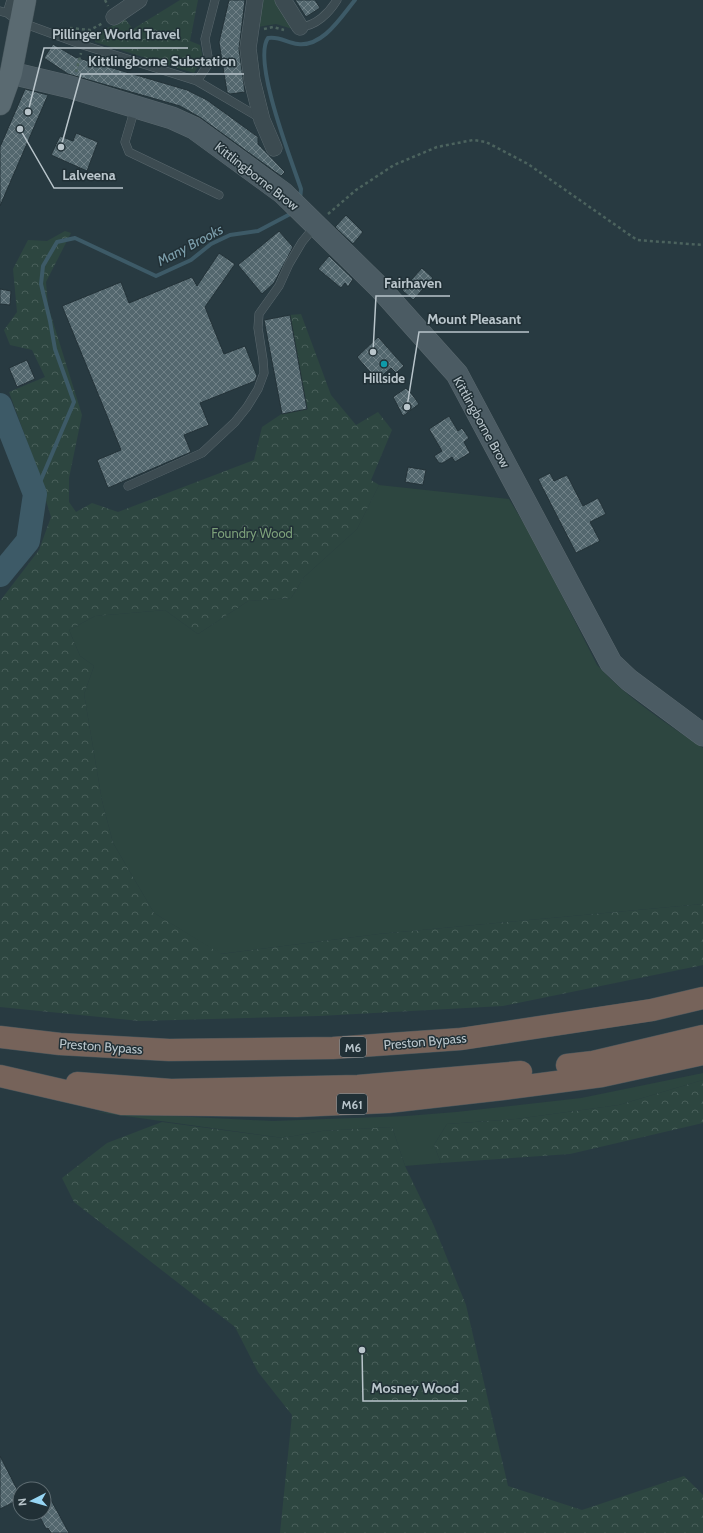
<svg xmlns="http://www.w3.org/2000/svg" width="703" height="1533" font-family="Cabin,sans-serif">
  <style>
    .green { fill: #2d4640 }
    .forest { fill: url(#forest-crowns) }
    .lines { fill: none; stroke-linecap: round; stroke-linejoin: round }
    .stream { stroke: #3d5a67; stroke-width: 4 }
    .river { stroke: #3d5a67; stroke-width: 24 }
    .building { fill: url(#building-cross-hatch); stroke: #233238 }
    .lane-casing { stroke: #5a686e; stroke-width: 9 }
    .street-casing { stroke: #5a686e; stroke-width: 17 }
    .secondary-casing { stroke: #5a686e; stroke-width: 23 }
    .primary-casing { stroke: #49575d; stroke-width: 23 }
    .highway-casing { stroke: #47555b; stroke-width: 23 }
    .path { stroke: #4c635e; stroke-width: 2.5; stroke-dasharray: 3 3; stroke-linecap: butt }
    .lane { stroke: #3c4b51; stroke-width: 8 }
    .street { stroke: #3c4b51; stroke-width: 16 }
    .secondary { stroke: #4b5b63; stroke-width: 22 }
    .primary { stroke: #5a6a71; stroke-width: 22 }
    .highway { stroke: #76635a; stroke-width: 22 }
    .culture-dot { fill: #0f9aa8; stroke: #213036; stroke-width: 1.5 }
    .labels { text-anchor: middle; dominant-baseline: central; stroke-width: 3; stroke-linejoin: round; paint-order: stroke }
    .shield { fill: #213036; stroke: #8b989e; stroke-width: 1 }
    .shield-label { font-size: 12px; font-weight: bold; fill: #b9c5cb }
    .street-label { font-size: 13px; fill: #b9c5cb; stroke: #213036 }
    .poi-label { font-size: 13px; font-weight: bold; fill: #b9c5cb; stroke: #213036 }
    .park-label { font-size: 13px; fill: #7b9f79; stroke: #213036 }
    .water-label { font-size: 14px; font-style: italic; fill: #7c9eab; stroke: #213036 }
    .leader { fill: none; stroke: #b9c5cb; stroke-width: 1.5 }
    .callout-dot { fill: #b9c5cb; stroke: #213036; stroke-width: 1.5 }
    .callout-label { font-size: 14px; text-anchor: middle; font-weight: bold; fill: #b9c5cb; stroke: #213036; stroke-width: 3; stroke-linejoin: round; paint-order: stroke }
  </style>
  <defs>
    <pattern id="forest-crowns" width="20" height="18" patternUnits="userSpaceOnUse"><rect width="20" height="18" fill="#2d4640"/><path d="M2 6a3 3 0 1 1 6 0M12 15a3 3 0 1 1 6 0" fill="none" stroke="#495f5a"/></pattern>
    <pattern id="building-cross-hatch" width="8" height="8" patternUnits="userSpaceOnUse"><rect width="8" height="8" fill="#53676e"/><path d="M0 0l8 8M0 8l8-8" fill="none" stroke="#718288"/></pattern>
  </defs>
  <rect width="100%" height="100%" fill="#283a41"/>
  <path class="green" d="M261,0h16l15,29 -16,-5 -18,3z
    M379,485l130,14 26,43 62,123c30,33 69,58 106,83v156l-324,30 -159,20 -66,-41 -41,-70 -11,-42 -18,-107 10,-28 -14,-10 -11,-26 26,-14 70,-6 33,24 50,-33 43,-3 13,-21 53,-48z
    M703,1073v7l-84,25 -103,14 -69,5 -13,21 7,18 -36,3 -13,-39 -70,4 -39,7 -187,-26 177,9 133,-5 50,-4 125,-14z"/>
  <path class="forest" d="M180,0h18l-8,41 10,4 3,13 -9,15 -99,-31 1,-8 29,-15 8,10z
    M65,231l6,2 -25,49 2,24 34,109 -13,63v24l7,10 16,-9 26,9 136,-52 8,-33 21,-14 24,-4 -17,-94 11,-1 30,81 25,30 22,-13 14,18 -21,50 8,5 -22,44 -53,48 -13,21 -43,3 -50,33 -33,-24 -70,6 -26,14 11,26 14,10 -10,28 18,107 11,42 41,70 67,41 158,-20 324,-30v61l-200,41 -184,10 -179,5 -140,-14v-406l39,-51 12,-33 -19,-62 -23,-63 36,-15 -13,-27 -22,-5 -6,-15 13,-18 -4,-43 15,-29 19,1z
    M703,1080v43l-133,31 -129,9 -7,-18 13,-21 69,-5 103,-14z
    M162,1122l121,16 39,-7 70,-4 13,39 29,60 32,79 42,181 74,24 102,-34 19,19v38h-423l12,-118 -34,-43 -23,-45 -161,-125 -12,-24 45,-35z"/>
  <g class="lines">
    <path class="stream" d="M300,200l1,-11c-9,-27 -49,-128 -33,-151 12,-2 19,5 30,6 25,3 43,-27 57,-44
      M35,494l39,-92 -19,-53 -5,-28 -9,-37 2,-18 14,-24 18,-4 81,38 35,-16 20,-16 19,-9 28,-4 36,-19"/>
    <path class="river" d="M0,405l35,89 -7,47 -28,34"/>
  </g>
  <path class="building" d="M229,0h16l-6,49 6,43 -15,2 -3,-2 -8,-50z
    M295,0h20l5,8 -14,9z
    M53,44l22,13 112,33 20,10 51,37v7l27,28 -4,4 -80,-58 -21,-12 -112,-32 -24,-16z
    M25,89l23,6 -48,111v-59z
    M76,133l22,9 -11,29 -36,-16 9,-19 13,5z
    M346,215l17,17 -10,12 -18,-17z
    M279,231l14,16 -19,36 -12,11 -24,-29z
    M219,253l16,11 -30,43 19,47 21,-8 12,30 -2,5 -55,22 9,22 -25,10 7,17 -83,36 -11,-28 24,-10 -59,-144 59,-24 8,21 63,-26 5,9z
    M329,256l24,23 -5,8 -3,-4 -4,5 -23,-19z
    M422,268l11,10 -20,22 -11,-10z
    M0,289l11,2 -1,14 -10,-1z
    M290,315l17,94 -25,5 -18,-94z
    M378,337l26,29 -8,7 -5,-5 -14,12 -20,-23z
    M27,360l8,19 -18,8 -8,-19z
    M406,388l5,5 8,11 -16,12 -10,-19z
    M449,416l9,15 4,-3 7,10 -5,4 6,11 -15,9 -3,-5 -9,6h-4l-5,-7 8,-5 -13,-22z
    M408,467l18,3 -3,15 -18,-3z
    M550,473l4,8 13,-6 16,31 15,-8 8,16 -16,8 10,19 -24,12 -38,-74z
    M0,1456l20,39v4l-20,10z
    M44,1487l25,46h-18l-3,-5 -2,1 -8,-16h6z"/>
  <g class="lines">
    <defs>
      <path id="lane" d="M0,11l7,2 13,9 63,23 114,36 63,37
        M7,13l4,-13
        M300,27c16,-1 29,-14 37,-27
        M197,81l12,-18 -4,-24 10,-39
        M135,108l-10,34 4,10 90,43
        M128,486l74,-33 33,-31 12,-15 11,-18 6,-16 -1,-13 -5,-32 1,-14 20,-28 10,-22 13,-22 13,-16"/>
      <path id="street" d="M255,0l-7,48 4,32 10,40 12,28
        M283,0l17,27
        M114,17l25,-17"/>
      <path id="secondary" d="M11,73l59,14 102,31 22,10 89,65 97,95 77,86 154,289 18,17 74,55"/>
      <path id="primary" d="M0,104l11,-31 14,-73"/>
      <path id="highway" d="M0,1037l60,7 109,6 164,-2 128,-9 191,-29 51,-12
        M567,1065l26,-3 110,-26
        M0,1076l122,28 175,2 91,-4 115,-13 99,-13 101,-22
        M77,1083l94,7 187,-4 163,-14"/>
    </defs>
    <use href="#lane" class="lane-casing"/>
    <use href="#street" class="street-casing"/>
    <use href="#secondary" class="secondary-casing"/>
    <use href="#primary" class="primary-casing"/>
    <use href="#highway" class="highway-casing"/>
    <path class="path" d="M105,0l3,6
      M70,28l20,2 13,-7
      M264,29l9,-2 11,3
      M76,72l5,-19
      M328,214l28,-24 38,-25 43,-18 36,-7 13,2 42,22 109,76 66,5"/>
    <use href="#lane" class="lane"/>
    <use href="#street" class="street"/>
    <use href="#secondary" class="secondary"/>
    <use href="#primary" class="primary"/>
    <use href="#highway" class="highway"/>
  </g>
  <circle class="culture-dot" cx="384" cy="364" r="4"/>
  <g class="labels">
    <g class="shield">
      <rect x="340" y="1037" width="26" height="20" rx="3"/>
      <rect x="337" y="1094" width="30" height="20" rx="3"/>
    </g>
    <g class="shield-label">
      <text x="353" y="1047">M6</text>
      <text x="352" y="1104">M61</text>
    </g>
    <g class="street-label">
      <text transform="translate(257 176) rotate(38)">Kittlingborne Brow</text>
      <text transform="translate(482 422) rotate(61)">Kittlingborne Brow</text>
      <text transform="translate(425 1041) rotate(-5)">Preston Bypass</text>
      <text transform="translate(101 1046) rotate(4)">Preston Bypass</text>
    </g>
    <g class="poi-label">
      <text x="384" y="378">Hillside</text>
    </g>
    <g class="park-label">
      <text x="252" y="533">Foundry Wood</text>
    </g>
    <g class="water-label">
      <text transform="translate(190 245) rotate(-28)">Many Brooks</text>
    </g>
  </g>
  <path class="leader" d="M28 112L44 48H188M61 147L81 74H244M20 129L54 188H123M373 352L376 296H450M407 407L419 332H529M362 1350L363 1401H467"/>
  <g class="callout-dot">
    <circle cx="28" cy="112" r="4"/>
    <circle cx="61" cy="147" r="4"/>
    <circle cx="20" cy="129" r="4"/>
    <circle cx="373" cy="352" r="4"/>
    <circle cx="407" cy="407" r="4"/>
    <circle cx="362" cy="1350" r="4"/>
  </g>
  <g class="callout-label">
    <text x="116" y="39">Pillinger World Travel</text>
    <text x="162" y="66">Kittlingborne Substation</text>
    <text x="89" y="180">Lalveena</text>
    <text x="413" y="288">Fairhaven</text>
    <text x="474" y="324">Mount Pleasant</text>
    <text x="415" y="1393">Mosney Wood</text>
  </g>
  <g transform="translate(32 1501) rotate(264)"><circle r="19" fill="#213036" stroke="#5e6c72"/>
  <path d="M0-3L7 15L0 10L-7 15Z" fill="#96d5f3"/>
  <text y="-6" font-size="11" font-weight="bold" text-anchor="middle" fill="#b9c5cb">N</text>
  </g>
</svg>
